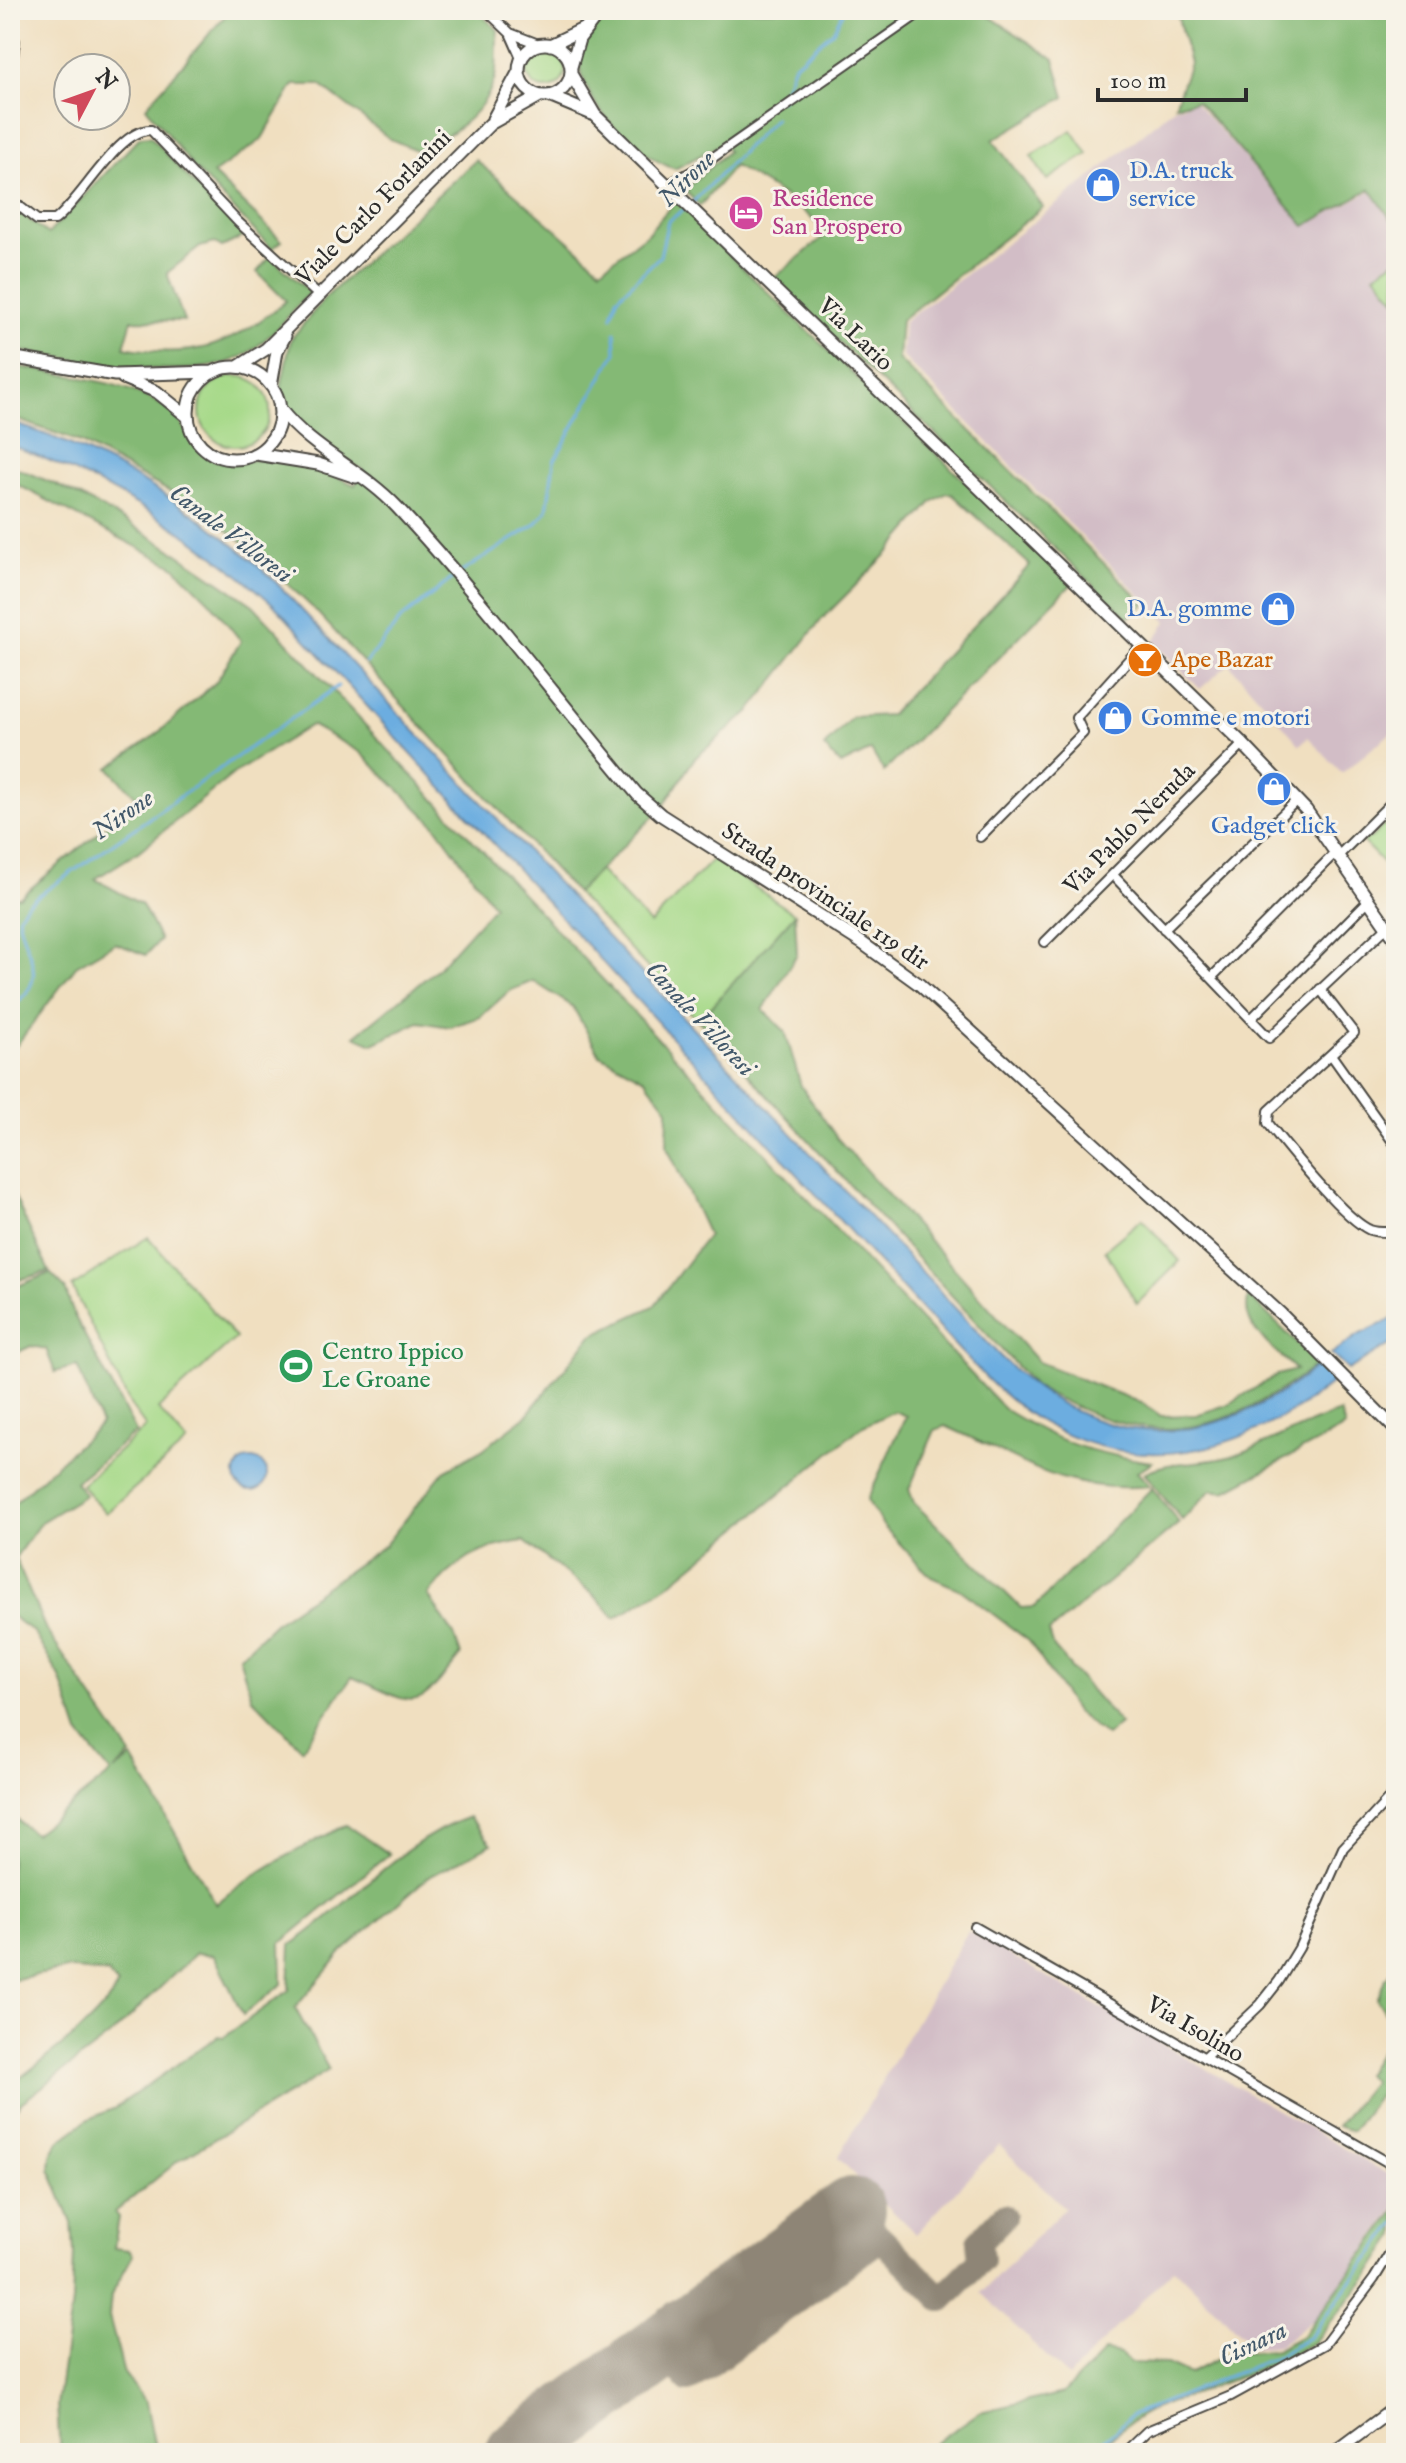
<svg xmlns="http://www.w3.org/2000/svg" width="1406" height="2463" font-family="'IM FELL English',serif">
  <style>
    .industrial { fill: #d2bdc6 }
    .green { fill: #a6d988; stroke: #68825a; stroke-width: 2 }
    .forest { fill: #84b974; stroke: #587250; stroke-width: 2 }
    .water { fill: #6cade0; stroke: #4c6c86; stroke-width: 2 }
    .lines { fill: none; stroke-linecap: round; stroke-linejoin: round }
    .stream { stroke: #6cade0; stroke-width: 3 }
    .taxiway { stroke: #8e8576; stroke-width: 26 }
    .runway { stroke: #8e8576; stroke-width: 66 }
    .street-casing { stroke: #494641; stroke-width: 12 }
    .secondary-casing { stroke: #494641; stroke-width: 15 }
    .street { stroke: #fff; stroke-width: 8 }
    .secondary { stroke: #fff; stroke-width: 11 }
    .labels { text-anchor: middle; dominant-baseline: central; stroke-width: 6; stroke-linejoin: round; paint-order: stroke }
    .shop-label { font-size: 24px; fill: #366cbe; stroke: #f7f3e8; text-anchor: start }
    .hotel-label { font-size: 24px; fill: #b23c85; stroke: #f7f3e8; text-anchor: start }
    .street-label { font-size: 24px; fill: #2b2b2b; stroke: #f7f3e8 }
    .food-label { font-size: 24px; fill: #c56008; stroke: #f7f3e8; text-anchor: start }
    .leisure-label { font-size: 24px; fill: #27864d; stroke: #f7f3e8; text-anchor: start }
    .water-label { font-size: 26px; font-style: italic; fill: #42586a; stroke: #f7f3e8 }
  </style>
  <rect width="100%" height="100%" fill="#f7f3e8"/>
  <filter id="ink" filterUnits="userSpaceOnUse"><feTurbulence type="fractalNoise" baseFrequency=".0125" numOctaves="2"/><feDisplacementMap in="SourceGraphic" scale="16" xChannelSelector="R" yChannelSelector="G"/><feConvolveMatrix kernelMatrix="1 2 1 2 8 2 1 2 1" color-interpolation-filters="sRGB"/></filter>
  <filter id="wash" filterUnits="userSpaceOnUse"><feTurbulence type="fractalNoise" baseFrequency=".006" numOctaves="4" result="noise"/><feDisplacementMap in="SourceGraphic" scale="32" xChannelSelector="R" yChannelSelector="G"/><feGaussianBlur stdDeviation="1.8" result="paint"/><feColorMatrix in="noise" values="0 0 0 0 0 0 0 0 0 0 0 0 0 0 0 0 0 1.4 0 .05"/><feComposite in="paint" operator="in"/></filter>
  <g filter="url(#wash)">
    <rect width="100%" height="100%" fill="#f0dfc0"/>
    <path class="industrial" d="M1195,102l110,125 65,-36 26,37v509l-5,-4 -49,40 -34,-36 -8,8 -71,-81 -29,25 -47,-47 14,-20 -265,-266 2,-34 180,-139 90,-75z
      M968,1931l428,248v28l-82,112 -34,26 -26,3 -80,-80 -106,109 -87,-84 84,-85 -66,-63 -83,89 -78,-76z"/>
    <path class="green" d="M527 70a19 19 0 1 1 38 0a19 19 0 1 1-38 0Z
      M1072,130l16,24 -41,26 -16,-24z
      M1396,260v40l-21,-26z
      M200 411a35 35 0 1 1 70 0a35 35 0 1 1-70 0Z
      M1396,813v63l-34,-35 10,-4z
      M713,859l82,55 -96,107 -123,-128 23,-23 51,54z
      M1142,1219l38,42 -43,43 -32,-54z
      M148,1237l88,101 -78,71 29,33 -81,71 -25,-28 65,-58 -14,-19 -60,-121z"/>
    <path class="forest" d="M230,10h246l22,20c-3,16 1,36 -4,51 -11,34 -45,56 -76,70l-28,-12 -70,-54h-26l-33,55 -48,34 69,67 -10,8 -77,-80 -49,-62z
      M611,10h369l74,49 11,38 -72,43 50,67 -142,113 -3,39 247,245 -17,14 -355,-339 54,-45c-26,-30 -58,-48 -93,-68l-34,40 -13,-13 2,-7 39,-35 -5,-8 -48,26c-41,-14 -116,-82 -89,-132 5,-9 18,-19 25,-27z
      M1176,10h220v216l-26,-37 -65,37 -108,-125 -22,4 15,-42z
      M150,136l66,72 31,27 -25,12 -7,-4 -15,4 -33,26 17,48 -52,-1 -8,27c71,13 108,-1 162,-46l-29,-29 13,-15 40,35c-19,20 -38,45 -62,61 -54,35 -177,5 -238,-4v-144l38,29 92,-97z
      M476,160l125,109 46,-35 30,-35 27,32 368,353 -188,188 -13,-22 -30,15 -17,-18 28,-30 38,-2 140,-150 -77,-70 -6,-2 -15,9 -44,51 -66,66 -72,92 -56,48 -32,49 -86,85 -261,-283 -74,-70 -56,-40 -107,-59 -68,-24v-52c48,10 126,15 163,49 16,14 18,37 39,45 17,6 26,1 42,1 31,-2 74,12 101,25l8,-15 -37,-24 -35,-35 -10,-24 10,-48 34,-41z
      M10,466c88,31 167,87 243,139l751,804c57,35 82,43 148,53l-15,10 13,14c-90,9 -129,-28 -205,-60l-10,4 -26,59 5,14 107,105 14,-1 117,-119 27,35 -130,109 5,16 66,76 -14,12 -30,-24 -47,-71 -68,-51 -30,-13 -47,-50 -17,-27 39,-84 -12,-5 -33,16 -191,157 -55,34 -21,-23 -70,-54c-42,5 -69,20 -96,54l26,40 7,20c-49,61 -41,51 -109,22l-50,72 -50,-51 -13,-41 38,-36 108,-76 59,-74 38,-21 43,-33 67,-82 62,-29 54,-71 -41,-88 1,-38 -23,-30 -45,-24 -27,-48 -40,-26 -24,10 -29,26 -30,10 -31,-5 -46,22 -18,-8 82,-67 57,-63 -59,-81 -75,-73 -49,-27 -78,49 -95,78 -43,27 47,26 18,35 -14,15 -31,-12 -39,23 -66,88v-157h10l119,-97 -30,-32 48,-34 59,-52 25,-41 -31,-39 -36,-36 -164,-85z
      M795,914l2,40 -34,56 22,21 16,55 36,52 201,224 106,42 17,12 35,-1 33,-11 48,-29 19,-5c-20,-21 -58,-42 -47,-74l69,68c-102,77 -173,87 -284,21l-335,-364z
      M10,1187l39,84 -30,9 -9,-13z
      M50,1273l15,15 9,27 62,117 -61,50 10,13 -44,27 -26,36 31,72 85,125 -17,16 18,-13 84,146c40,-34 84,-55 130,-79l43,29 -108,89 1,41 -39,31 -29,-60 -18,-2 -83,80 -92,70 -11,13v-30c33,-28 89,-62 108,-101l-11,-12 -39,-4 -58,11v-166l24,20 77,-61 -32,-39 -19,-57 -27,-45 -23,-17v-108l91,-83 -24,-58 -22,6 -9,-23 -15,-3 -21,10v-67z
      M1340,1412l5,15 -121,65 -13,-2 -29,30 -38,-47c28,-15 61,-7 91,-18 36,-12 69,-31 105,-43z
      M469,1817l23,27 -65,34 -84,73 -48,57 34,62 -151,91 -63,51 4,5 -5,31 15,2 4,5 -22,40 -2,22 15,56 22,30 8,40 7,10h-101l-3,-48 15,-103 2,-49 -2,-30 -22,-54 1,-14 8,-14 28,-21 28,-12 103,-72 6,1 65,-47 2,-45c61,-40 107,-103 178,-128z
      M1396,1966v106l-44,59 -15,-5 36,-45 -8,-7 30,-46 -18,-28 8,-21z
      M1396,2210v25l-27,41 -56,67 -42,22 -123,46 -30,20 -22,22h-175l59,-41 83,-19 42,-42 15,3 11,9 36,1 22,10 49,-26 8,4 30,-2 26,-14z"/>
    <path class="water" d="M10,422c99,31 186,86 262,156l728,778c101,101 215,96 321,7l16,16c-86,71 -191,102 -294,44 -32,-18 -58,-46 -83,-72l-686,-746c-78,-70 -165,-124 -264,-160z
      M1396,1317v24l-48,29 -17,-16 29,-20z
      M235 1475a16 16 0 1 1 32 0a16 16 0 1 1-32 0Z"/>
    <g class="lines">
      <path class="stream" d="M781,100l12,-34 40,-35 11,-21
        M691,204l84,-86
        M612,316l5,-18 43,-42 8,-35 17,-12
        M460,573l76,-49 11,-14 7,-49 62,-109 -1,-20
        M366,663l35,-44 52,-41
        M10,1008c43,-31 15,-51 8,-91l10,-14 310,-217
        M1090,2453l41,-37 147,-60 31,-19 87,-114"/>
      <path class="taxiway" d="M881,2238l61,61 39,-39 -2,-18 24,-25
        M664,2346l24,34 193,-142 -29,-28"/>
      <path class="runway" d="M518,2453l334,-243"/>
    </g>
  </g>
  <g filter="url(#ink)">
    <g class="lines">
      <defs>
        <path id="street" d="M486,10l24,23 31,12
          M510,33l12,27
          M10,79l5,-38
          M669,184l29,-16 226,-158
          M10,199l27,21h18c26,-19 64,-92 96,-90l87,92 79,72
          M980,837l103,-104 -7,-15 66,-73
          M1339,855l57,-57
          M1113,875l156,163 118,-111
          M1164,929l133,-129
          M1045,942l198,-198
          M1212,977l124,-125
          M1320,989l34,44 -85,78 -1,12c20,25 75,95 102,107 8,3 18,2 26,2
          M1251,1019l118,-119
          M1332,1056l64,90
          M975,1927l421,240
          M1204,2058l56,-53 19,-24 20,-33 44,-100 53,-57
          M1124,2453l23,-22 84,-35 94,-52 49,-65 22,-36"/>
        <path id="secondary" d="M519 70a26 26 0 1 1 52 0a26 26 0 1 1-52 0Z
          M550,45l35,-17
          M571,67l8,-28 22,-29
          M571,74l24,41 648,629 63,66 90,130
          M549,96l43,18
          M493,119l26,-48
          M10,357l105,18 97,-3
          M238,367l28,-18 224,-225 50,-28
          M188 413a46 46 0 1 1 92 0a46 46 0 1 1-92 0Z
          M123,378l34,14 31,25
          M271,386l6,-35 8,-15
          M280,409c32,41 81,60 117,98 85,91 160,192 240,287l24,21 201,128 58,42 361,329 115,116
          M256,454l62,10 38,13
          M1334,2453l62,-46"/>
      </defs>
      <use href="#street" class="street-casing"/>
      <use href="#secondary" class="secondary-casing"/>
      <use href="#street" class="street"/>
      <use href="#secondary" class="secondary"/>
    </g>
  </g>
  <defs>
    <symbol id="shop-disc" viewBox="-11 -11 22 22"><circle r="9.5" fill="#3f7fe0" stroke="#f7f3e8"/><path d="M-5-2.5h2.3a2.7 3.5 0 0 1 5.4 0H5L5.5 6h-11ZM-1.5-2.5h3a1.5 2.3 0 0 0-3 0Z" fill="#fff"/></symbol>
    <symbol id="hotel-disc" viewBox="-11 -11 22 22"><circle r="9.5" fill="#d1479c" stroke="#f7f3e8"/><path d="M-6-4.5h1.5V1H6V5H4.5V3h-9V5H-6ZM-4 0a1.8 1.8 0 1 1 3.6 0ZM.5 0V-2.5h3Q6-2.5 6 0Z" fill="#fff"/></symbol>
    <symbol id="bar-disc" viewBox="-11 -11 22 22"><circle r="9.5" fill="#e8710a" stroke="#f7f3e8"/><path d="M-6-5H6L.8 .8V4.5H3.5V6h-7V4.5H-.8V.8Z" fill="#fff"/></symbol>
    <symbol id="stadium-disc" viewBox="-11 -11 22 22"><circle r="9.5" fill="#2e9e5b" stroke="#f7f3e8"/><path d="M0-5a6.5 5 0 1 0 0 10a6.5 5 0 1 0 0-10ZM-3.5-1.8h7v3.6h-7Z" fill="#fff"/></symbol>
  </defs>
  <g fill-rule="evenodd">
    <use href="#shop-disc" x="1083" y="165" width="40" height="40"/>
    <use href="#hotel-disc" x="726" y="193" width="40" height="40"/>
    <use href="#shop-disc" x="1258" y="589" width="40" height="40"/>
    <use href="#bar-disc" x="1125" y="640" width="40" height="40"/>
    <use href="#shop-disc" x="1095" y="698" width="40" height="40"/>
    <use href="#shop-disc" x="1254" y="769" width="40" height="40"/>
    <use href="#stadium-disc" x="276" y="1346" width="40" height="40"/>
  </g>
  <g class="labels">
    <g class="shop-label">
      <text x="1129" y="171">D.A. truck<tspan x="1129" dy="28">service</tspan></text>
      <text x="1252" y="609" text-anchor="end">D.A. gomme</text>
      <text x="1141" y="718">Gomme e motori</text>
      <text x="1274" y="826" text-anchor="middle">Gadget click</text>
    </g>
    <g class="hotel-label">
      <text x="772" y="199">Residence<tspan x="772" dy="28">San Prospero</tspan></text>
    </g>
    <g class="street-label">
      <text transform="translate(374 208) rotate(-45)">Viale Carlo Forlanini</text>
      <text transform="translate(855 335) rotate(44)">Via Lario</text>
      <text transform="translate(1130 829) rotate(-45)">Via Pablo Neruda</text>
      <text transform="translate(825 897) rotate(34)">Strada provinciale 119 dir</text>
      <text transform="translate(1195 2030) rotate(30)">Via Isolino</text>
    </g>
    <g class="food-label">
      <text x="1171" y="660">Ape Bazar</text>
    </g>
    <g class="leisure-label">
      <text x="322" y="1352">Centro Ippico<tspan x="322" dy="28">Le Groane</tspan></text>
    </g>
    <g class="water-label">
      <text transform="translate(687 179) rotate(-45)">Nirone</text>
      <text transform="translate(231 534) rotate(37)">Canale Villoresi</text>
      <text transform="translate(123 815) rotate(-35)">Nirone</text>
      <text transform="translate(700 1019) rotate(47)">Canale Villoresi</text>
      <text transform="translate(1253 2344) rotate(-25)">Cisnara</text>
    </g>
  </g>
  <rect width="1406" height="2463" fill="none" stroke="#f7f3e8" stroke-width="40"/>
  <g transform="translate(92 92) rotate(49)"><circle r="38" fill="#f7f3e8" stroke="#a5a39c" stroke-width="2"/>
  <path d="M0-6L14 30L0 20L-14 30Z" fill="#d1495b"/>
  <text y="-12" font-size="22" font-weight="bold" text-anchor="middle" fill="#2b2b2b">N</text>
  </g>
  <path d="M1098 88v12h148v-12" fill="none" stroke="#2b2b2b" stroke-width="4"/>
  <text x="1110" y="88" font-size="24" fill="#2b2b2b" stroke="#f7f3e8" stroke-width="6" paint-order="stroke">100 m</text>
</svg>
